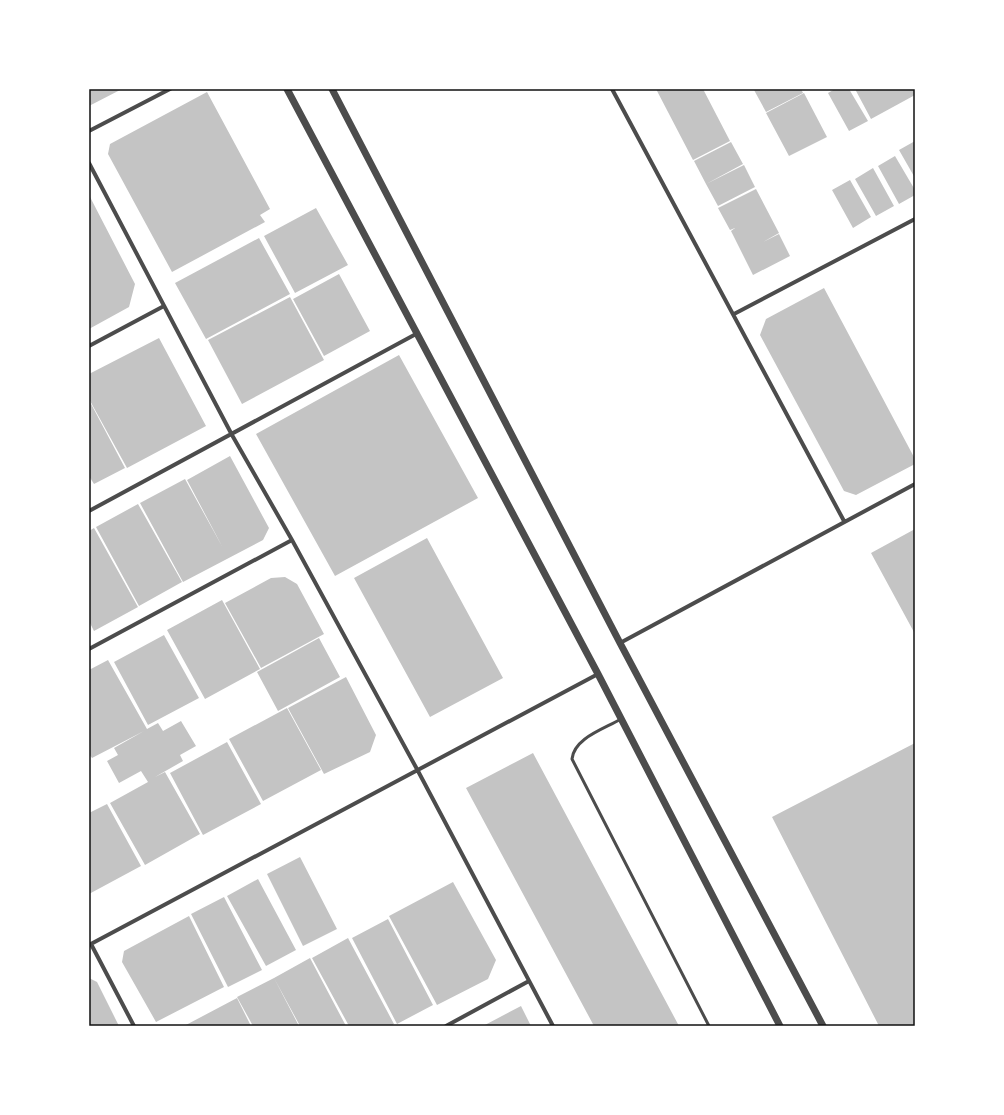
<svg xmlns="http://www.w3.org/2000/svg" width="1004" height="1115" font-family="Manrope,sans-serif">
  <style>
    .building { fill: #c4c4c4 }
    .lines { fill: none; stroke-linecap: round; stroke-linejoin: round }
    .service { stroke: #4c4c4c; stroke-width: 3 }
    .minor { stroke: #4c4c4c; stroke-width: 4 }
    .tertiary { stroke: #4c4c4c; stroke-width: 7 }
    .neatline { fill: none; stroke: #111; stroke-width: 1.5 }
  </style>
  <rect width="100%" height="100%" fill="#fff"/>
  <path class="building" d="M89,89h33l-33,17z
    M656,89h47l27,52 -37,19z
    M757,89h44l2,4 -37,19 -12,-22z
    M835,89h14l19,32 -19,10 -21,-38z
    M855,89h60v6l-44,24z
    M207,92l63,117 -10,6 5,7 -93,50 -64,-118 2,-10z
    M804,93l23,44 -38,19 -23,-43z
    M915,141v37l-16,-28z
    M731,142l12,22 -37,20 -12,-23z
    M895,156l20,34v5l-16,9 -21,-38z
    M744,165l11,22 -37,19 -12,-22z
    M873,168l21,38 -18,10 -21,-37z
    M850,180l21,37 -18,11 -21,-38z
    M756,189l23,44 -16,9 16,-8 11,22 -37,19 -22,-44 4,-3 -5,2 -12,-22z
    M89,195l46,89 -6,23 -40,22z
    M316,208l32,57 -53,28 -31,-57z
    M259,238l31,56 -84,45 -31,-56z
    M339,274l31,57 -46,25 -31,-57z
    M824,288l91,171v5l-59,31 -12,-4 -84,-156 6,-16z
    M290,297l34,63 -82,44 -34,-64z
    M159,338l47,88 -79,42 -38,-69v-25z
    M399,355l79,143 -143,78 -79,-142z
    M89,400l36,68 -31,16 -5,-8z
    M230,456l39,72 -6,12 -80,42 -43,-79 45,-24 38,69 -36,-68z
    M138,504l44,78 -43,24 -43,-79z
    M94,528l44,79 -44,24 -5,-10v-90z
    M915,529v105l-44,-81z
    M427,538l76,140 -73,39 -76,-139z
    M285,577l12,7 27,50 -63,34 -36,-65 46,-25z
    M222,600l38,69 -55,30 -38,-69z
    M164,635l35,63 -51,27 -34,-63z
    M319,638l21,39 -62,34 -21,-39z
    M108,660l39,69 11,-6 5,8 18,-10 15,25 -16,9 3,6 -28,16 10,-5 35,62 -55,31 -35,-62 38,-21 -7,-11 -22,12 -12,-22 11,-6 -4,-7 30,-17 -52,27 -3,-4v-84z
    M346,677l30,58 -6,17 -46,22 -36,-66z
    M287,708l34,62 -58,31 -34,-62z
    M227,742l34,62 -58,31 -33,-62z
    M915,743v283h-36l-107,-209z
    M533,753l146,273h-85l-128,-238z
    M107,804l34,62 -52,28v-81z
    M300,857l37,72 -34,17 -36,-72z
    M258,879l38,71 -30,16 -39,-70z
    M453,882l43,78 -8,19 -51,26 -48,-89z
    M224,897l38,73 -34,17 -37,-73z
    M189,916l35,71 -68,35 -34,-60 2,-11z
    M388,919l45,86 -36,19 -45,-86z
    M348,938l46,86 -3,2h-42l-37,-68z
    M310,958l36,68h-46l-26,-48z
    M89,978l8,4 22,44h-30z
    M274,978l25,48h-46l-16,-29z
    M237,998l14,28h-67z
    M521,1006l10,20h-48z"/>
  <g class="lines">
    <path class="service" d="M621,719c-17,10 -47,19 -49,40l137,267"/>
    <path class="minor" d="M612,89l232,432
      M89,131l81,-42
      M89,163l143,272 60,105 126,231 135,255
      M734,314l181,-95
      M89,346l75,-40
      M89,511l327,-177
      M620,643l295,-159
      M89,649l203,-109
      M91,944l43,82
      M89,945l509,-271
      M446,1026l83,-45"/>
    <path class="tertiary" d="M287,89l311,585 182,352
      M332,89l288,554 203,383"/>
  </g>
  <rect width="1004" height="1115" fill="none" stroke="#ffffff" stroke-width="180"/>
  <rect x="90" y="90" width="824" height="935" class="neatline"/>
</svg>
